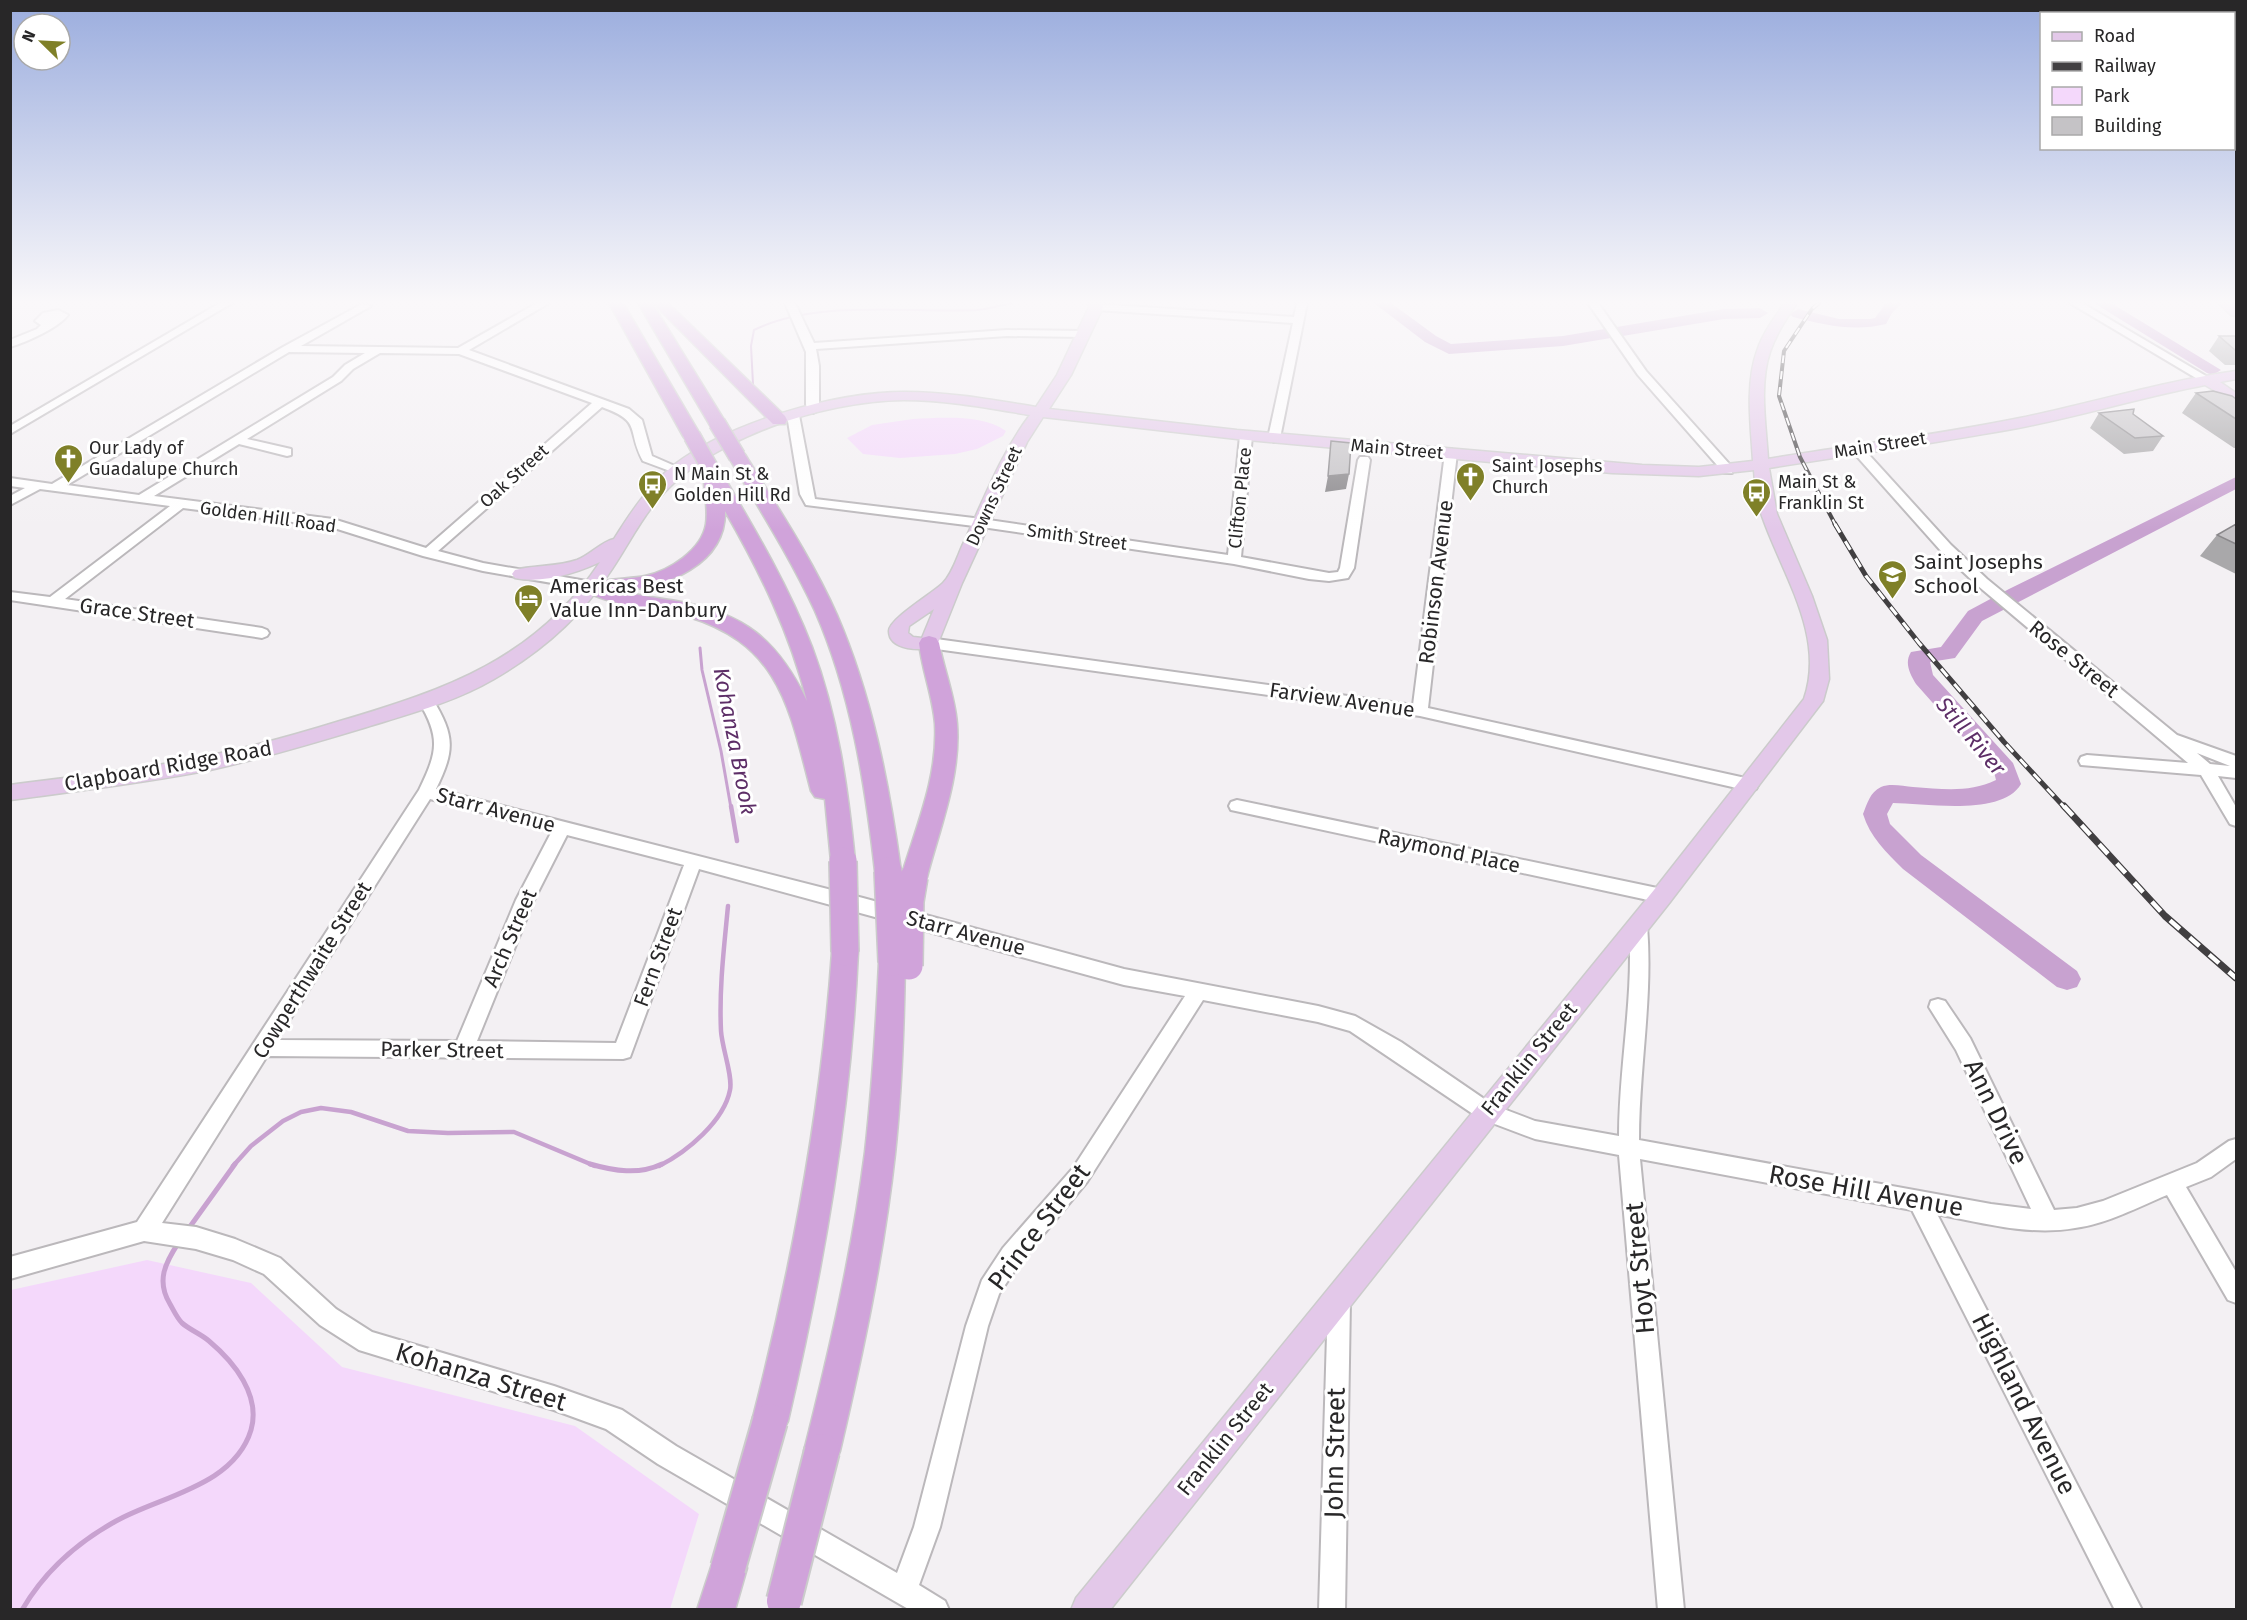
<svg xmlns="http://www.w3.org/2000/svg" width="2247" height="1620" font-family="'Fira Sans',sans-serif">
  <style>
    .green { fill: #f4d8fb }
    .lines { fill: none; stroke-linecap: round; stroke-linejoin: round }
    .stream-far3 { stroke: #c8a2d0; stroke-width: 2 }
    .stream-far2 { stroke: #c8a2d0; stroke-width: 3 }
    .stream-far1 { stroke: #c8a2d0; stroke-width: 4.5 }
    .stream { stroke: #c8a2d0; stroke-width: 5 }
    .river { fill: #c8a2d0; fill-rule: evenodd }
    .minor-casing { stroke: #bbb8bb; stroke-width: 4 }
    .major-casing { stroke: #cbcbcb; stroke-width: 3 }
    .highway-casing { stroke: #cbcbcb; stroke-width: 3 }
    .minor { fill: #fff; fill-rule: evenodd }
    .major { fill: #e3c8e9; fill-rule: evenodd }
    .highway { fill: #d0a3da; fill-rule: evenodd }
    .rail-far2-casing { stroke: #413f41; stroke-width: 4 }
    .rail-far1-casing { stroke: #413f41; stroke-width: 5 }
    .rail-casing { stroke: #413f41; stroke-width: 7 }
    .rail-far2 { stroke: #fff; stroke-width: 2; stroke-dasharray: 8; stroke-linecap: butt }
    .rail-far1 { stroke: #fff; stroke-width: 3; stroke-dasharray: 10; stroke-linecap: butt }
    .rail { stroke: #fff; stroke-width: 4.5; stroke-dasharray: 13; stroke-linecap: butt }
    .highway-bridge-far2-casing { stroke: #cbcbcb; stroke-width: 19; stroke-linecap: butt }
    .highway-bridge-far1-casing { stroke: #cbcbcb; stroke-width: 30; stroke-linecap: butt }
    .highway-bridge-casing { stroke: #cbcbcb; stroke-width: 38; stroke-linecap: butt }
    .highway-bridge-far2 { stroke: #d0a3da; stroke-width: 16 }
    .highway-bridge-far1 { stroke: #d0a3da; stroke-width: 27 }
    .highway-bridge { stroke: #d0a3da; stroke-width: 34 }
    .wall { fill: #a9a8aa }
    .shaded-wall { fill: #8a888b }
    .building { fill: #c5c3c6; stroke: #8a888b; stroke-width: 1.5 }
    .labels { text-anchor: middle; dominant-baseline: central; stroke-width: 6; stroke-linejoin: round; paint-order: stroke }
    .far-street-label { font-size: 18px; fill: #282728; stroke: #fff }
    .far-poi-label { font-size: 18px; fill: #282728; stroke: #fff; text-anchor: start }
    .poi-label { font-size: 21px; fill: #282728; stroke: #fff; text-anchor: start }
    .street-label { font-size: 21px; fill: #282728; stroke: #fff }
    .water-label { font-size: 22px; font-style: italic; fill: #5d2e67; stroke: #fff }
    .near-street-label { font-size: 26px; fill: #282728; stroke: #fff }
  </style>
  <rect width="100%" height="100%" fill="#f3f0f3"/>
  <path class="green" d="M913,419c28,-1 69,-5 93,12l-3,5 -26,13 -22,5 -55,4 -37,-4 -16,-16 25,-13z
    M147,1260l104,23 91,84 233,59 124,88 -29,95h-659v-319z"/>
  <g class="lines">
    <path class="stream-far3" d="M753,384l-2,-38 3,-16c63,-31 155,-17 223,-20 12,-1 24,-5 36,-7"/>
    <path class="stream-far2" d="M700,648l2,22 19,81 10,57"/>
    <path class="stream-far1" d="M731,806l6,35
      M233,1166l18,-20 32,-25 18,-9 20,-4 30,4 57,19 40,2 66,-1 81,34
      M659,1166c28,-14 65,-45 71,-76 3,-14 -8,-42 -9,-59 -2,-43 3,-83 7,-125"/>
    <path class="stream" d="M590,1164c24,7 49,11 72,0
      M189,1228l46,-64
      M22,1610c22,-38 56,-68 94,-89 45,-25 118,-35 135,-91 10,-35 -17,-68 -42,-89 -8,-7 -19,-11 -27,-18 -5,-5 -8,-12 -12,-19 -14,-23 -5,-41 9,-62"/>
    <path class="river" d="M1374,303h17l45,33 15,8 112,-8 161,-27 36,-1 8,5 -8,5 -36,1 -161,27 -114,8 -24,-12z
      M1886,303h16l-10,10 -6,11c-32,8 -61,1 -93,-7l-3,-3 8,-5 41,10h31l5,-1z
      M2094,303h17l110,67 -8,5 -6,-2z
      M2236,477v12l-254,132 -27,37 -25,4 3,13 80,88 8,21c-19,33 -97,19 -128,19l-6,11 3,10 31,31 156,116 4,8 -4,8 -10,3 -10,-3 -154,-118c-17,-17 -33,-32 -40,-55 4,-10 7,-22 18,-27 9,-4 22,-1 32,0 30,2 56,6 83,-7l-2,-8 -78,-88c-6,-10 -12,-21 -5,-32l30,-5 27,-36 41,-22z"/>
    <defs>
      <path id="minor" d="M220,303h12l-222,131v-8z
        M537,303h12l-80,47 160,59 13,11 10,36 32,14 -6,4 -35,-13c-17,-32 0,-39 -41,-54l-164,144 45,12 109,19 5,1 2,3 -2,3 -5,1 -109,-19 -60,-15 -92,-29 -148,-19 -118,91 197,29 5,2 2,3 -2,3 -5,2 -252,-38v-8l40,5 120,-91 -130,-17 -30,16v-9l15,-8 -15,-2v-8l42,6 231,-137 79,-43 9,2 -70,40 157,2zM289,352l76,1 -20,12 -12,12 -194,118 -72,-10zM380,353l79,1 133,49 -166,145 -93,-29 -179,-23 85,-52 48,12 4,-1v-6l-44,-10 94,-58 12,-12z
        M785,303h10l19,40 193,-13 77,1 5,3 -5,3 -77,-1 -191,13 3,17v44l-6,3 -6,-3 -1,-6v-52z
        M1297,303h10l-27,135 -6,4 -6,-4 25,-115 -197,-13 -5,-3 5,-3 198,13z
        M1588,303h10l48,68 86,96v6h-8l-86,-98z
        M2070,303h12l129,76 -2,2h-8z
        M58,310l10,5c-10,13 -41,27 -58,32v-7l27,-11 4,-4 -6,-4 8,-8z
        M793,412l6,3 16,84 167,20 246,36 12,-119 2,-3h8l2,3 -11,121 88,16 9,-1 2,-4 18,-108 2,-3h8l2,3 -16,108 -6,10 -19,3 -20,-2 -75,-15 -252,-37 -176,-22 -6,-11 -13,-79z
        M1857,445l4,1 90,99 36,34 190,156 59,21v22l-18,-2 18,31v19l-6,-2 -29,-49 -120,-10 -2,-4 2,-4 6,-2 101,8 -211,-178 -36,-34 -88,-99v-6zM2197,753l33,13 -20,-2z
        M1451,449l6,4 -29,255 322,71 6,2 2,4 -2,4 -6,2 -330,-75 -491,-68 -7,-5 7,-5 484,67 32,-252z
        M427,697l5,1c23,38 23,52 4,91l427,109 261,71 194,37 37,10 46,26 92,63 42,16 84,15c0,-70 15,-140 10,-210l3,-5 6,-2 6,2 3,5c6,71 -8,142 -8,214l352,64 40,5 -75,-159 -27,-43 2,-6 7,-2 7,2 25,37 84,172 23,-2 26,-7 94,-38 32,-22 7,-2v20l-25,18 -25,10 50,85v31l-8,-3 -61,-105c-29,12 -60,29 -92,33 -45,8 -93,-5 -138,-14l205,396h-27l-203,-400 -272,-51 44,451h-26l-39,-455 -84,-16 -56,-21 -129,-87 -32,-9 -115,-22 -116,182 -68,82 -20,30 -11,32 -48,201 -21,58 26,16 4,9h-39l-252,-146 -52,-35 -52,-19 -195,-60 -39,-25 -56,-51 -31,-14 -37,-11 -52,-8 -134,38v-22l127,-35 282,-432c18,-37 22,-52 0,-88zM430,799l122,32 -36,69 -59,141 -180,-1zM567,835l117,30 -68,178 -139,-2 57,-141zM699,869l425,116 61,11 -112,172 -70,80 -21,32 -16,46 -52,201 -17,46 -221,-127 -54,-36 -68,-24 -182,-54 -36,-23 -56,-51 -45,-19 -39,-12 -34,-4 105,-167 356,3 7,-2z
        M1237,800l425,89 6,2 3,5 -3,5 -6,2 -431,-93 -2,-4 2,-4z
        M1339,1289l8,3 3,8 -5,310h-26l9,-310 3,-8z"/>
      <path id="major" d="M1088,303h12l3,4 -32,68 -22,34 188,21 405,35 57,2 54,-6c-2,-34 -8,-77 4,-110 6,-18 17,-33 28,-48h12c-10,15 -21,31 -27,49 -11,33 -4,73 -2,107 84,-14 169,-24 252,-41 73,-15 144,-37 216,-47v8l-16,3 16,11v10l-31,-18c-63,12 -124,31 -187,43 -83,15 -166,27 -249,40l8,46 35,82 15,44 2,39 -6,22 -153,201 -560,708h-39l5,-12 578,-708 150,-191c22,-63 -22,-125 -42,-183 -5,-15 -7,-30 -8,-46l-55,6 -87,-3 -375,-34 -194,-22 -16,25 -65,141 -24,60 -3,4c-12,4 -46,4 -46,-16 0,-12 44,-38 54,-48 10,-10 15,-29 21,-41 20,-43 37,-89 66,-127 -42,-7 -84,-15 -126,-15 -81,1 -197,38 -249,103 -18,22 -30,48 -47,72 -28,43 -69,78 -114,104 -41,24 -89,36 -134,50 -50,15 -100,30 -150,41 -66,13 -133,21 -200,30v-15c68,-9 136,-16 202,-30 43,-9 86,-21 128,-34 105,-31 196,-62 260,-159 -23,11 -59,22 -85,16l-3,-4 3,-4c20,-5 42,-3 62,-10 13,-5 24,-18 37,-21 17,-27 35,-54 60,-74 56,-43 161,-73 231,-73 44,0 87,8 131,15l21,-32 32,-68zM934,609l-12,29 -9,-1 -5,-4 1,-7z
        M2219,303h14l3,3v10l-5,-1z"/>
      <path id="highway" d="M609,303h14l78,133 -3,4h-12l-3,-4z
        M638,303h14l74,120 -3,4h-12z
        M653,303h15l117,113 2,4 -2,4h-12z
        M737,451l6,1 3,4c32,52 66,103 91,159 35,81 52,168 64,256l-4,7 -9,3 -9,-3 -4,-7c-10,-88 -24,-178 -60,-260 -25,-54 -57,-104 -87,-155l3,-4z
        M711,465l6,1 3,4c34,58 68,115 92,177 26,69 36,142 43,214l-3,7 -9,2 -9,-2 -3,-7 -6,-62 -10,-2 -4,-6c-22,-84 -31,-147 -125,-175 -19,-6 -39,-6 -58,-11 -14,-3 -37,-7 -46,-19l3,-4h14c15,-4 31,-3 46,-6 24,-5 57,-26 61,-52 2,-14 -1,-28 -2,-42l3,-4 -5,-8 3,-4zM725,511c35,61 65,122 82,190 -30,-62 -63,-88 -131,-100 -18,-3 -37,-5 -55,-10 45,-4 105,-26 104,-80z
        M929,636l7,2 3,5c5,27 16,53 18,81 4,52 -17,103 -30,153l-4,7 -9,3 -9,-3 -4,-7c15,-50 37,-100 34,-153 -2,-27 -13,-54 -16,-81l3,-5z
        M845,941l9,3 4,8c-7,159 -34,314 -70,469l-6,12 -12,6 -12,-6 -6,-12c40,-155 69,-309 80,-469l4,-8z
        M892,951l9,3 4,8c-1,64 -3,128 -10,192 -11,100 -32,199 -55,297l-5,13 -13,5 -13,-5 -5,-13c25,-99 48,-198 61,-299 7,-63 11,-126 14,-190l4,-8z
        M728,1549l13,6 6,13 -12,42h-38l18,-55z"/>
    </defs>
    <use href="#minor" class="minor-casing"/>
    <use href="#major" class="major-casing"/>
    <use href="#highway" class="highway-casing"/>
    <use href="#minor" class="minor"/>
    <use href="#major" class="major"/>
    <use href="#highway" class="highway"/>
    <defs>
      <path id="rail-far2" d="M1819,303l-7,6 -28,42 -5,45 21,61 36,69"/>
      <path id="rail-far1" d="M1835,524l31,52 53,67 85,99 61,66"/>
      <path id="rail" d="M2064,806l101,110 71,62"/>
    </defs>
    <use href="#rail-far2" class="rail-far2-casing"/>
    <use href="#rail-far1" class="rail-far1-casing"/>
    <use href="#rail" class="rail-casing"/>
    <use href="#rail-far2" class="rail-far2"/>
    <use href="#rail-far1" class="rail-far1"/>
    <use href="#rail" class="rail"/>
    <defs>
      <path id="highway-bridge-far2" d="M717,423l20,33
        M692,436l19,34"/>
      <path id="highway-bridge-far1" d="M843,861l2,91
        M888,871l4,91
        M909,966l1,-65 4,-24"/>
      <path id="highway-bridge" d="M728,1568l42,-147
        M784,1601l38,-150"/>
    </defs>
    <use href="#highway-bridge-far2" class="highway-bridge-far2-casing"/>
    <use href="#highway-bridge-far1" class="highway-bridge-far1-casing"/>
    <use href="#highway-bridge" class="highway-bridge-casing"/>
    <use href="#highway-bridge-far2" class="highway-bridge-far2"/>
    <use href="#highway-bridge-far1" class="highway-bridge-far1"/>
    <use href="#highway-bridge" class="highway-bridge"/>
  </g>
  <path class="wall" d="M2219,336h17v29h-11l-16,-14z
    M2196,393l40,6v49h-2l-52,-35z
    M2099,413l34,1 30,22 -10,15 -29,3 -34,-26z
    M2236,524v50l-36,-18 17,-21z"/>
  <path class="shaded-wall" d="M1349,474l-3,15 -21,3 3,-16z"/>
  <path class="building" d="M2219,336h17v14h-1z
    M2213,391l19,5 4,3v20l-40,-26z
    M2134,409l-1,5 30,22 -28,2 -36,-25z
    M1331,441l20,2 -2,31 -21,2z
    M2236,524v20l-19,-9z"/>
  <linearGradient id="sky" x2="0" y2="1"><stop stop-color="#9badde"/><stop offset="0.57" stop-color="#faf8fa"/><stop offset="1" stop-color="#faf8fa" stop-opacity="0"/></linearGradient>
  <rect width="2247" height="530" fill="url(#sky)"/>
  <defs>
    <symbol id="church-pin" viewBox="-11 -11 22 30"><path d="M0 17L-7.5 6A9.5 9.5 0 1 1 7.5 6Z" fill="#7f8028" stroke="#fff"/><path d="M-1.2-6h2.4v3.5h3.3v2.4h-3.3V6h-2.4V-.1h-3.3v-2.4h3.3Z" fill="#fff"/></symbol>
    <symbol id="bus-pin" viewBox="-11 -11 22 30"><path d="M0 17L-7.5 6A9.5 9.5 0 1 1 7.5 6Z" fill="#7f8028" stroke="#fff"/><path d="M-5-6H5V4H4V6H2V4H-2V6H-4V4H-5ZM-3.5-4V0h7V-4ZM-3.5 1.2v1.5H-2V1.2ZM2 1.2v1.5H3.5V1.2Z" fill="#fff"/></symbol>
    <symbol id="school-pin" viewBox="-11 -11 22 30"><path d="M0 17L-7.5 6A9.5 9.5 0 1 1 7.5 6Z" fill="#7f8028" stroke="#fff"/><path d="M0-5L7-2L0 1L-7-2ZM-4 1L0 2.5L4 1V4Q0 6-4 4Z" fill="#fff"/></symbol>
    <symbol id="hotel-pin" viewBox="-11 -11 22 30"><path d="M0 17L-7.5 6A9.5 9.5 0 1 1 7.5 6Z" fill="#7f8028" stroke="#fff"/><path d="M-6-4.5h1.5V1H6V5H4.5V3h-9V5H-6ZM-4 0a1.8 1.8 0 1 1 3.6 0ZM.5 0V-2.5h3Q6-2.5 6 0Z" fill="#fff"/></symbol>
  </defs>
  <g fill-rule="evenodd">
    <use href="#church-pin" x="52" y="442" width="33" height="45"/>
    <use href="#church-pin" x="1454" y="460" width="33" height="45"/>
    <use href="#bus-pin" x="636" y="468" width="33" height="45"/>
    <use href="#bus-pin" x="1740" y="476" width="33" height="45"/>
    <use href="#school-pin" x="1876" y="558" width="33" height="45"/>
    <use href="#hotel-pin" x="512" y="582" width="33" height="45"/>
  </g>
  <g class="labels">
    <g class="far-street-label">
      <text transform="translate(1880 445) rotate(-9)">Main Street</text>
      <text transform="translate(1397 449) rotate(5)">Main Street</text>
      <text transform="translate(514 476) rotate(-42)">Oak Street</text>
      <text transform="translate(994 496) rotate(-65)">Downs Street</text>
      <text transform="translate(1240 498) rotate(-84)">Clifton Place</text>
      <text transform="translate(268 517) rotate(8)">Golden Hill Road</text>
      <text transform="translate(1077 537) rotate(8)">Smith Street</text>
    </g>
    <g class="far-poi-label">
      <text x="89" y="448">Our Lady of<tspan x="89" dy="21">Guadalupe Church</tspan></text>
      <text x="1492" y="466">Saint Josephs<tspan x="1492" dy="21">Church</tspan></text>
      <text x="674" y="474">N Main St &amp;<tspan x="674" dy="21">Golden Hill Rd</tspan></text>
      <text x="1778" y="482">Main St &amp;<tspan x="1778" dy="21">Franklin St</tspan></text>
    </g>
    <g class="poi-label">
      <text x="1914" y="562">Saint Josephs<tspan x="1914" dy="24">School</tspan></text>
      <text x="550" y="586">Americas Best<tspan x="550" dy="24">Value Inn-Danbury</tspan></text>
    </g>
    <g class="street-label">
      <text transform="translate(1436 582) rotate(-83)">Robinson Avenue</text>
      <text transform="translate(137 613) rotate(8)">Grace Street</text>
      <text transform="translate(2074 659) rotate(39)">Rose Street</text>
      <text transform="translate(1342 700) rotate(8)">Farview Avenue</text>
      <text transform="translate(168 766) rotate(-10)">Clapboard Ridge Road</text>
      <text transform="translate(496 810) rotate(15)">Starr Avenue</text>
      <text transform="translate(1449 851) rotate(12)">Raymond Place</text>
      <text transform="translate(966 933) rotate(15)">Starr Avenue</text>
      <text transform="translate(510 938) rotate(-67)">Arch Street</text>
      <text transform="translate(658 957) rotate(-70)">Fern Street</text>
      <text transform="translate(312 970) rotate(-58)">Cowperthwaite Street</text>
      <text transform="translate(442 1050) rotate(1)">Parker Street</text>
      <text transform="translate(1529 1059) rotate(-51)">Franklin Street</text>
      <text transform="translate(1225 1439) rotate(-51)">Franklin Street</text>
    </g>
    <g class="water-label">
      <text transform="translate(1971 736) rotate(50)">Still River</text>
      <text transform="translate(735 741) rotate(79)">Kohanza Brook</text>
    </g>
    <g class="near-street-label">
      <text transform="translate(1996 1112) rotate(64)">Ann Drive</text>
      <text transform="translate(1866 1191) rotate(10)">Rose Hill Avenue</text>
      <text transform="translate(1039 1227) rotate(-53)">Prince Street</text>
      <text transform="translate(1640 1268) rotate(-95)">Hoyt Street</text>
      <text transform="translate(481 1377) rotate(17)">Kohanza Street</text>
      <text transform="translate(2024 1404) rotate(63)">Highland Avenue</text>
      <text transform="translate(1335 1453) rotate(-89)">John Street</text>
    </g>
  </g>
  <rect width="2247" height="1620" fill="none" stroke="#282728" stroke-width="24"/>
  <rect x="2040" y="12" width="195" height="138" fill="#ffffff" stroke="#a9a9a9" stroke-width="1.5"/>
  <rect x="2052" y="32" width="30" height="9" fill="#e3c8e9" stroke="#a9a9a9" stroke-width="1.5"/>
  <text x="2094" y="42" font-size="18" fill="#282728">Road</text>
  <rect x="2052" y="62" width="30" height="9" fill="#413f41" stroke="#a9a9a9" stroke-width="1.5"/>
  <text x="2094" y="72" font-size="18" fill="#282728">Railway</text>
  <rect x="2052" y="87" width="30" height="18" fill="#f4d8fb" stroke="#a9a9a9" stroke-width="1.5"/>
  <text x="2094" y="102" font-size="18" fill="#282728">Park</text>
  <rect x="2052" y="117" width="30" height="18" fill="#c5c3c6" stroke="#a9a9a9" stroke-width="1.5"/>
  <text x="2094" y="132" font-size="18" fill="#282728">Building</text>
  <g transform="translate(42 42) rotate(294)"><circle r="28" fill="#ffffff" stroke="#a9a9a9" stroke-width="1.5"/>
  <path d="M0-4.5L10 22L0 15L-10 22Z" fill="#7f8028"/>
  <text y="-9" font-size="16" font-weight="bold" text-anchor="middle" fill="#282728">N</text>
  </g>
</svg>
